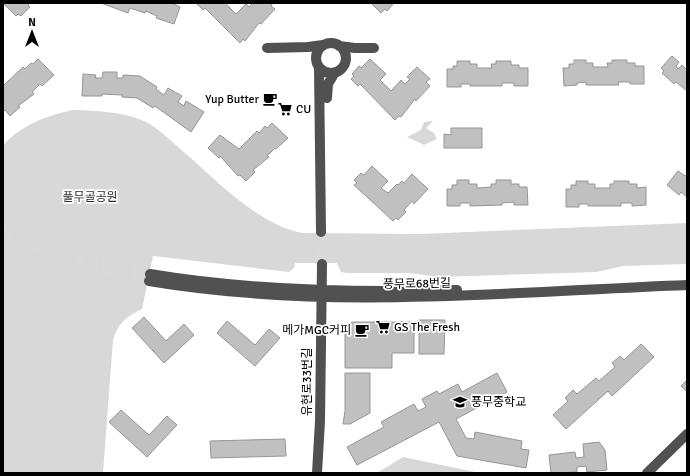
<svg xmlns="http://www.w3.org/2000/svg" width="690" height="476" font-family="Signika,'Noto Sans KR',sans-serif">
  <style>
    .green { fill: #d8d8d8 }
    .building { fill: #c0c0c0; stroke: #959595 }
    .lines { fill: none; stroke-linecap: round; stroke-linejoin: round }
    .minor-tunnel { stroke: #d9d9d9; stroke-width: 10; stroke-dasharray: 10 5; stroke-linecap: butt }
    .minor { stroke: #515151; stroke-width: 10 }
    .labels { text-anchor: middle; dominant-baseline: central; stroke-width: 3.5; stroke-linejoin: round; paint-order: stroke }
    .poi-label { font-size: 12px; fill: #000; stroke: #fff; text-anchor: start }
    .park-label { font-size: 12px; fill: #2f2f2f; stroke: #fff }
    .street-label { font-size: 12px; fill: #000; stroke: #fff }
  </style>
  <rect width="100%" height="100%" fill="#fff"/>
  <path class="green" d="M72,110c24,1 50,1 72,11 16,8 28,21 41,32 33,29 74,72 118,80l117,1 267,-11v41l-64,2 -26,6 -158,5 -29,-4h-63l-6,-1 -4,-9h-42l-1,5 -5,4 -136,-16 -11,53c-15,7 -24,14 -29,31l-10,133h-100v-328c19,-20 43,-29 69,-35z
    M433,121l-7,7 8,5 3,6 -13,6 -17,-8 14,-7 3,-8z
    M403,457l77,16h-103z"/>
  <path class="building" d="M3,3h27l-2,2 2,2 -9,9 -3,-2 -2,2z
    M101,3h71l8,4 -6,17 -18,-6 1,-2 -11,-5 -1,2 -15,-5 -2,5z
    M196,3h29l11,11 10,-10 3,3 4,-4h20l-2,3 4,3 -14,15 -2,-1 -14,18 -2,-2 -3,4 -35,-35 -2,2z
    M371,3h23l-7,8 -2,-2 -4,4z
    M672,56l7,6 -3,4 2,3 4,-4 5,5v21l-11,-9 -2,2 -12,-11 2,-2 -3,-3z
    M38,59l16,16 -12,11 -2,-2 -8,8 2,2 -16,12 2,1 -10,9 -5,-6 -2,2v-28l1,1 19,-18 2,2 6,-6 2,1z
    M370,59l16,15 -6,6 11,11 10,-11 4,4 5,-5 -3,-2 10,-10 13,12 -4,3 4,4 -14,15 -1,-2 -14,18 -2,-1 -4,4 -35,-36 -2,2 -7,-7 3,-3 -2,-2 7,-8 2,2z
    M574,60h12v3h7v4h15l-1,-4h5v-3h15v3h8v3h9v18h-14v-2h-12l1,3h-33v-3l-9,1v2l-13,1 -1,-18h6v-4h5z
    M457,61h13v3h7v4h15l-1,-4h5v-3h15v4h8v3h9v18h-14v-3h-12v3h-32v-2h-9v3h-14v-18h6v-3h4z
    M103,72h14v6h6v-3l17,1 17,11 -1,2 8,6 4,-7 14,8 -4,6 6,4 2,-5 18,11 -13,20 -36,-26 -2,2 -16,-10 -15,-1v-2l-20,-1v2h-20l1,-22 13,1 -1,3h7z
    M272,123l16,15 -12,11 -1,-1 -8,8 2,1 -16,13 2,2 -9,9 -6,-6 -2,1 -18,-20 -1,2 -11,-10 12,-13 19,14 18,-18 2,2 6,-7 2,2z
    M451,128h31v20h-38v-14l7,1z
    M372,166l16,15 -7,7 7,5 9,-9 1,1 4,-4 2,2 8,-9 16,15 -14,15 -2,-3 -8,9 2,2 -8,8 -2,-2 -3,3 -39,-36 3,-2 -3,-3 7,-7 3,2z
    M678,171l7,5 2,-2v23l-6,-5 -2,3 -12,-10z
    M457,180h12v4h8v4l14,-1v-3h5v-4h15v4h8v3h8l1,18h-14v-3l-12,1v2l-32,1v-3h-10v3h-13v-17h5v-4h5z
    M576,181h12v3h7v4h15v-4h4v-3h15v3h8v4l9,-1v18l-14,1v-3h-11v3h-33v-2h-9v3h-13v-18h5v-4h5z
    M144,317l22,24 18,-17 10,11 -30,28 -32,-35z
    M419,320h26l-1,34h-25z
    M227,321l28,24 14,-16 11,9 -25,28 -38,-33z
    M352,322h62v31h-22v15h-47v-40z
    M641,344l13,13 -42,39 -4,-5 -42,38 -13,-14 15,-14 -3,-3 8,-8 4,4 19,-16 3,3 16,-14 -3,-4 8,-7 4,4z
    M345,373h25v40l-20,11h-7l2,-13z
    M497,373l10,19 -51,27 10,19 8,1 1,-7 47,9 -1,8 8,1 -3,18 -69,-12 -18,-34 -82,43 -10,-18 37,-20 -3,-5 33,-18 4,7 8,-4 -4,-8 15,-8 2,3 19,-10 4,8z
    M687,380v12l-6,-6z
    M121,410l28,25 18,-19 10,9 -30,32 -38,-35z
    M285,439l1,17 -75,2 -1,-17z
    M599,442l6,8 2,20 -20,2 -1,-6 -9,1v5l-26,1 -2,-18 26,-3 1,6 8,-1 -1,-13z"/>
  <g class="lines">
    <path class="minor-tunnel" d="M3,228l108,36 39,10
      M321,232l1,32
      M3,238l105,33 41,10"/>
    <path class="minor" d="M316 58a15 15 0 1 1 30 0a15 15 0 1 1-30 0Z
      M339,46l16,2h19
      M267,48l41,-1 15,-2
      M319,69l2,163
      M327,98l1,-14 6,-10
      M150,274c101,17 205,19 307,16
      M149,281c179,30 358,11 538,4
      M317,473l3,-52 2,-157
      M647,473l40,-39"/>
  </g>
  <defs>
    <symbol id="cafe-bare" viewBox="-9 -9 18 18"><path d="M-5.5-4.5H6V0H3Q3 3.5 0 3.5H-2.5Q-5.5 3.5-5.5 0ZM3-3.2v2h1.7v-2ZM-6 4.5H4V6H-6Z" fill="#000" stroke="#fff" stroke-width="2.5" paint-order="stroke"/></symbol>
    <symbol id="supermarket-bare" viewBox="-9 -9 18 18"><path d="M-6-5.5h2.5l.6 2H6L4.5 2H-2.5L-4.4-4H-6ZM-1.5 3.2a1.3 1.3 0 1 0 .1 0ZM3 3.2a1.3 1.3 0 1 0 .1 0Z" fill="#000" stroke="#fff" stroke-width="2.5" paint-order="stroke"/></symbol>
    <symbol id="school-bare" viewBox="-9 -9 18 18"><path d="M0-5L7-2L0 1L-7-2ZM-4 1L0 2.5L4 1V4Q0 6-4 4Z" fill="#000" stroke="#fff" stroke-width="2.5" paint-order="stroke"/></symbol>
  </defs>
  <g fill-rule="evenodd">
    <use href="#cafe-bare" x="260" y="89" width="20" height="20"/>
    <use href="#supermarket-bare" x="275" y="99" width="20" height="20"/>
    <use href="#supermarket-bare" x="373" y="317" width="20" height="20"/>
    <use href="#cafe-bare" x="352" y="320" width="20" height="20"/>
    <use href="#school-bare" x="450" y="392" width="20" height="20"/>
  </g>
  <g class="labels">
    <g class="poi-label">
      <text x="259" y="99" text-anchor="end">Yup Butter</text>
      <text x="296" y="109">CU</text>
      <text x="394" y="327">GS The Fresh</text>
      <text x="351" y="330" text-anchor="end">메가MGC커피</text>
      <text x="471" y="402">풍무중학교</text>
    </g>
    <g class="park-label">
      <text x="90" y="197">풀무골공원</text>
    </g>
    <g class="street-label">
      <text transform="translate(417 284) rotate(-1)">풍무로68번길</text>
      <text transform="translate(307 382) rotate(-90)">유현로33번길</text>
    </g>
  </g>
  <rect width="690" height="476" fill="none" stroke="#000000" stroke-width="8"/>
  <g transform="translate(32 32)" stroke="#ffffff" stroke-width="3" paint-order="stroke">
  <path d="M0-3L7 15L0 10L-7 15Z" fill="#000000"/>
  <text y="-6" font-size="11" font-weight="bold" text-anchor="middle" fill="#000000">N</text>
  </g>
</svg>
